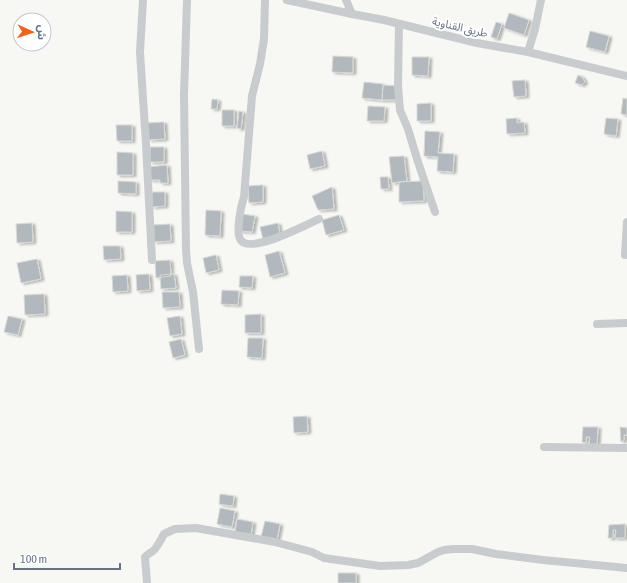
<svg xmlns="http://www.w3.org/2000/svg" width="627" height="583" font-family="'Asap Condensed','Noto Sans Arabic',sans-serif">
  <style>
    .building { fill: #b1b9be; stroke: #d8d9d6; filter: url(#shadow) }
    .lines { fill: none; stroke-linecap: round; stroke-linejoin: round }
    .minor { stroke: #c9cccf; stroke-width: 8 }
    .labels { text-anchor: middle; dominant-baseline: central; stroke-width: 4; stroke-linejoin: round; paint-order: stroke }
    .street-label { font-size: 11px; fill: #637487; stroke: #fff }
  </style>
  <defs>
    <filter id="shadow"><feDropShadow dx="3" dy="1.5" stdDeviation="1" flood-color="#0004"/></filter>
  </defs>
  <rect width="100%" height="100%" fill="#f7f7f3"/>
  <path class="building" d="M509,13l20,7 -5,15 -20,-7z
    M496,22l6,2 -5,15 -6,-2z
    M590,31l19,5 -4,16 -19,-5z
    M333,56l20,1v16l-21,-1z
    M412,57h17l-1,19 -16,-1z
    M578,75l4,2 3,5 -3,3 -7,-2z
    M525,80l1,16 -12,1 -2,-16z
    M364,82l19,2 -1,16 -20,-2z
    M383,85l14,1 -1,14h-14z
    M623,98l4,1v16l-6,-1z
    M212,99l6,1 -1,9h-6z
    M431,103v18h-14v-17z
    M368,106l17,1 -1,14h-17z
    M222,110h12v16h-12z
    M239,111l4,1 -2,17 -4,-1z
    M517,118v5l7,-1 1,11 -18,1 -1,-15z
    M606,118l12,1 -2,17 -12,-2z
    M164,122l1,17 -16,1 -2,-17z
    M116,125h16v16h-15z
    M425,131l15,1 -2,21 16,1 -1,18 -16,-1 1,-14 -14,-1z
    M150,147h14v15h-14z
    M322,151l3,15 -15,3 -3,-14z
    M117,152l16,1v22h-16z
    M404,156l3,25 -15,2 -3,-26z
    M167,165l1,18h-8v-3h-10l-1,-13z
    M380,177h8l1,12h-8z
    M118,181l18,1v12l-18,-1z
    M423,181l1,20 -25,1v-20z
    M263,185v17l-14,1 -1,-17z
    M332,187l2,22 -16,1 -6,-14z
    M152,192h13v14l-13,1z
    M206,210l15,1 -1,25 -15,-1z
    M116,211l16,1v20h-16z
    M242,214l13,2 -3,16 -12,-1z
    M339,215l5,15 -18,5 -4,-15z
    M32,223l1,19 -16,1 -1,-19z
    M278,223l2,12 -17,4 -3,-12z
    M170,224l1,17 -17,1 -1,-17z
    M103,246h17l1,13 -17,1z
    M279,251l6,22 -15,4 -5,-22z
    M216,255l3,15 -13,3 -3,-15z
    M37,259l4,20 -20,4 -4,-20z
    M170,260l1,16 -15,2 -1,-17z
    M149,274l1,16 -13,1 -1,-16z
    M174,274l2,14 -15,1 -1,-14z
    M127,275l1,16 -15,1 -1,-16z
    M240,276h13l-1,12 -13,-1z
    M222,290l17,1 -1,14 -17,-1z
    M162,292h17l1,15 -17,1z
    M44,294l1,20 -20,1 -1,-20z
    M261,314v19h-16v-18z
    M8,316l14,3 -4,16 -14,-3z
    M180,316l2,18 -12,2 -3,-18z
    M248,338h15l-1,20 -15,-1z
    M181,339l4,16 -12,3 -4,-16z
    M307,416l1,16 -14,1 -1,-16z
    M583,427h15l-1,17h-8l1,-7h-4v6l-4,-1z
    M620,427l7,1v7h-3v5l-3,2z
    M220,494l14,2 -1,10 -14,-2z
    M220,508l15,3 -3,16 -15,-3z
    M237,519l16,3 -2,13 -16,-3z
    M265,521l15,3 -3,16 -16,-3z
    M625,524v14h-10l1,-8h-3v8h-5l1,-13z
    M338,573h18v10h-18z"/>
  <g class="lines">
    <path class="minor" d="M143,0l-3,52 6,92 6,116
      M187,0l-3,95 2,154 1,14 6,29 6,57
      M265,0l-1,39 -4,25 -8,32 -8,101c-3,9 -8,34 -4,42 8,17 67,-15 79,-20
      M287,0l65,14 32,6 93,23 51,9 99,24
      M346,0l6,14
      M399,24l-1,62 2,24 8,19 10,33 17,50
      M528,52l7,-23 6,-29
      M625,255l2,-33
      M597,324l30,-1
      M544,447l83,1
      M147,583l-2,-26c3,-3 5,-4 8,-6 5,-5 8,-11 11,-17l11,-5 21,-1 79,14 37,10 12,6 56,8 28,-1 10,-2 20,-11 6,-2 9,-1h19l24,5 47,6 84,8"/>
  </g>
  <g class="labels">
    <g class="street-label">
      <text transform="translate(460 27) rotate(13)">طريق القناوية</text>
    </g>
  </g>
  <g transform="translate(32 32) rotate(93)"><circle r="19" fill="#ffffff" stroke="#c1c7cf"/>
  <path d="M0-3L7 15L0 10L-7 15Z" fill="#f36117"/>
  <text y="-6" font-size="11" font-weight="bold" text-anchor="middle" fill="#637487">ش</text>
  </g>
  <path d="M14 563v6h106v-6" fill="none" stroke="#637487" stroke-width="2"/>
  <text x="20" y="563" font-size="12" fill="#637487" stroke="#ffffff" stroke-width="3" paint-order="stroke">100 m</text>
</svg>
